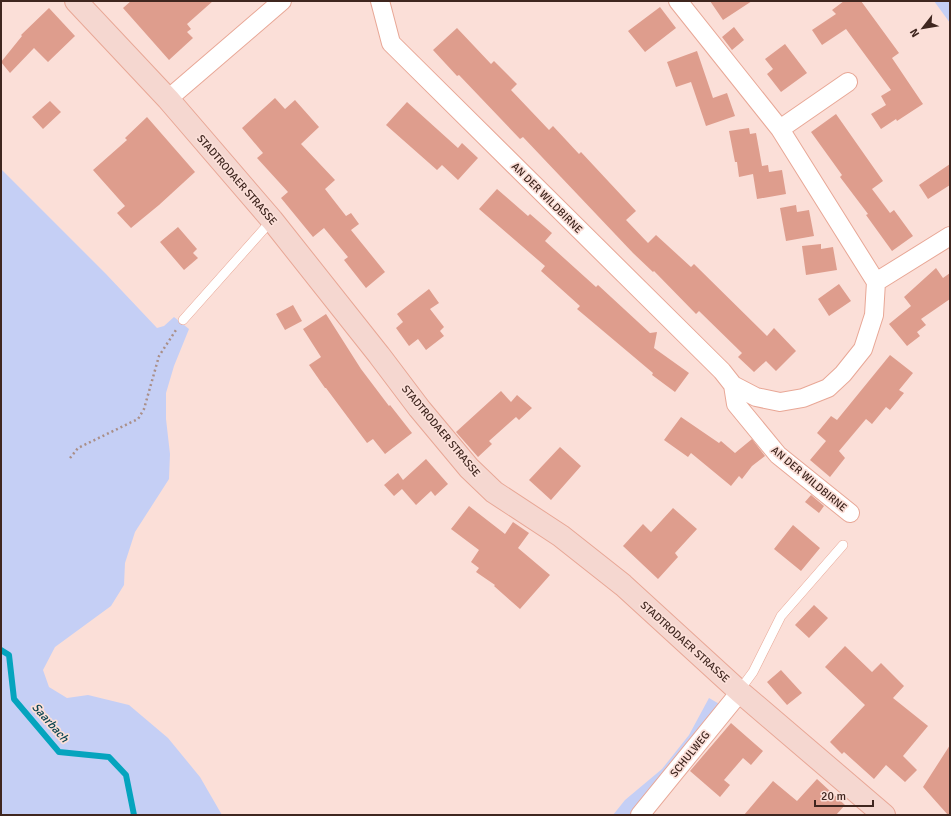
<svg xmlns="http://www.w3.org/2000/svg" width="951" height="816" font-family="Signika,sans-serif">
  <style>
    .green { fill: #c5cff5 }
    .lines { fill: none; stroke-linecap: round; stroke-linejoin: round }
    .stream { stroke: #05a4be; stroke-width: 6 }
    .building { fill: #de9d8d }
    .service-casing { stroke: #e8a796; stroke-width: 10 }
    .minor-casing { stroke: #e8a796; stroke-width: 20 }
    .secondary-casing { stroke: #e8a796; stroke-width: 24 }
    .path { stroke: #aa8f88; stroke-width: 2.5; stroke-dasharray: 2 3; stroke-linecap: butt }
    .service { stroke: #fff; stroke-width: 9 }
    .minor { stroke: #fff; stroke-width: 18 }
    .secondary { stroke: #f5d7d0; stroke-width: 22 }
    .labels { text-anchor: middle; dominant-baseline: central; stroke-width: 3.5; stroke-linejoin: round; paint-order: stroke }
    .street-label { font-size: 11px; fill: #3f261f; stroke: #fbdfd8 }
    .water-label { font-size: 12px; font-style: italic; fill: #0d4651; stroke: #fbdfd8 }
  </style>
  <rect width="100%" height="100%" fill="#fbdfd8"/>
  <path class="green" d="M934,1h16v22z
    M1,169l105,105 51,54 7,-2 10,-9 15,12 -15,37 -8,27v26l4,35 -1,25 -34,53 -10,31 -1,22 -13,21 -56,41 -12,23 6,17 18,11 21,-3 41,10 39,33 32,39 22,38h-221z
    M709,698l26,15 -83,102h-39l12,-15 37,-31 27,-34z"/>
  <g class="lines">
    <path class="stream" d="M1,650l8,5 5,44 45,53 50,5 17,18 8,40"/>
  </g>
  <path class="building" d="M131,1h82l-26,23 4,5 -4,3 6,6 -24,22 -46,-52z
    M710,1h42l-29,19z
    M844,1h17l38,52 -7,5 31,46 -26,17 -1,-2 -15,10 -10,-15 15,-9 -5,-9 10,-6 -45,-61 -24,16 -10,-15 24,-16 -4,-4z
    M660,7l16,21 -31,24 -17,-21z
    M49,8l26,28 -27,26 -14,-14 -24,25 -9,-11 21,-26 -1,-1z
    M734,27l10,13 -12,10 -10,-13z
    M457,28l34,36 3,-3 23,23 -6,6 38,40 4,-4 26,28 2,-2 55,59 -10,9 22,23 8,-8 35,32 3,-3 73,72 7,-8 22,23 -20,20 -10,-10 -12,11 -16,-15 4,-4 -43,-42 -3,3 -42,-43 -1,1 -20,-19 -110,-116 -3,2 -61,-64 -2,1 -24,-26z
    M785,44l22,29 -26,19 -14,-18 6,-5 -8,-10z
    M697,51l16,47 14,-5 8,23 -29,10 -15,-44 -15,5 -9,-25z
    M275,98l10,11 10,-9 24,27 -18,17 34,36 -10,9 21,27 5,-3 8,11 -8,6 34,42 -19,16 -22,-28 4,-3 -24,-29 -11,9 -32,-39 7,-6 -31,-34 6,-5 -21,-25z
    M50,101l11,11 -18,17 -11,-12z
    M407,102l51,46 4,-5 16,15 -20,22 -16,-15 -5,5 -51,-45z
    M836,114l47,67 -11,8 18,24 4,-3 19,26 -21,15 -26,-36 2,-1 -28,-37 2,-2 -31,-43z
    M147,117l48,55 -36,33 -28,23 -14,-15 8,-7 -32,-36 34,-30 -2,-2z
    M749,128l1,6 6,-1 6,33 6,-1 1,7 13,-2 4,24 -29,5 -4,-25 -14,3 -2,-15h-2l-6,-31z
    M950,164v21l-22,14 -9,-14z
    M497,189l31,27 2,-2 22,19 -7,8 51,46 2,-2 52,48 7,-1 -3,16 35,25 -14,19 -23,-17 1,-2 -76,-64 3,-3 -39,-35 4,-5 -66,-57z
    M796,205l1,7 12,-2 5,26 -28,5 -6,-33z
    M178,227l19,22 -4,4 5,5 -14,12 -24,-28z
    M821,244v5l12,-2 4,23 -31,5 -4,-29z
    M936,268l7,10 7,-5v26l-29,20 5,6 -9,7 3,4 -13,10 -18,-22 22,-18 -7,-9z
    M839,284l12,17 -22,15 -11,-17z
    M429,289l10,14 -9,6 14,18 -4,4 4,5 -18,14 -8,-11 -9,7 -13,-18 7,-6 -6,-8z
    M293,305l9,16 -17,9 -9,-16z
    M326,314l35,55 28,37 1,-1 22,28 -27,21 -12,-15 -6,4 -41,-55h-1l-16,-23 12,-8 -18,-28z
    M890,355l23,18 -14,17 5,3 -14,17 -4,-3 -14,17 -6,-5 -27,32 6,7 -15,19 -20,-17 16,-19 -9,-8 14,-17 6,4z
    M501,391l10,11 6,-7 15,13 -13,12 -3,-3 -27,24 3,3 -14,13 -22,-25z
    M681,417l38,26 2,-2 14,12 17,-14 13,17 -13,10 -10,13 -3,-3 -8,10 -40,-33 -3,4 -24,-17z
    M560,447l21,19 -30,34 -22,-20z
    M426,459l22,25 -13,12 -4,-5 -15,14 -14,-16 -8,7 -10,-11 14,-12 5,7z
    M811,495l13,11 -5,7 -14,-11z
    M469,506l36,28 8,-12 16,11 -11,15 32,27 -30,34 -26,-23 1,-1 -19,-13 3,-4 -8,-6 8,-12 -28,-21z
    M673,508l24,21 -22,24 3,4 -20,22 -35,-33 20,-22 8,8z
    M793,525l27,23 -19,23 -27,-22z
    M814,605l14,13 -19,20 -14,-13z
    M845,646l27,26 9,-9 23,23 -11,12 35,28 -25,30 14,14 -12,12 -19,-17 -12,14 -30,-27 -2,2 -12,-12 35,-37 -40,-38z
    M781,670l21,23 -15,12 -20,-23z
    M731,723l32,28 -12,14 -8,-7 -19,22 6,5 -10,12 -30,-26z
    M950,745v70h-2l-25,-28z
    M817,779l28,26 -9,10h-92l29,-34 24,20z"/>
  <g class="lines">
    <defs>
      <path id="service" d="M183,320l89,-100
        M739,691l14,-19 28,-56 62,-71"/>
      <path id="minor" d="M380,1l11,42 331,328 11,14 3,19 42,51 72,58
        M678,1l102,128 96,153 -2,33 -11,34 -20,25 -15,14 -25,10 -23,4 -24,-5 -23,-12
        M168,99l114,-98
        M780,129l68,-47
        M876,282l74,-46
        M640,815l100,-123"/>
      <path id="secondary" d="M76,1l92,98 104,121 107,135 40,53 50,60 25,24 67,44 62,49 117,107 144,123"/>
    </defs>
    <use href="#service" class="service-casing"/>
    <use href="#minor" class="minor-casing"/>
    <use href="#secondary" class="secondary-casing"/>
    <path class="path" d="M70,458l8,-10 60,-29 6,-10 15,-53 17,-26"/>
    <use href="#service" class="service"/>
    <use href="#minor" class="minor"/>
    <use href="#secondary" class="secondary"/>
  </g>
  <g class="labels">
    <g class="street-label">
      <text transform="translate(237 180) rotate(49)">STADTRODAER STRASSE</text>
      <text transform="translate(547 198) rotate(45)">AN DER WILDBIRNE</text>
      <text transform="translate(441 431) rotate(50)">STADTRODAER STRASSE</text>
      <text transform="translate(809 479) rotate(40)">AN DER WILDBIRNE</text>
      <text transform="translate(685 642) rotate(42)">STADTRODAER STRASSE</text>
      <text transform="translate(690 754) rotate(-51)">SCHULWEG</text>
    </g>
    <g class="water-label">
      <text transform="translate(50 723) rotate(48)">Saarbach</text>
    </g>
  </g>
  <rect width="951" height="816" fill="none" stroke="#3f261f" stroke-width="4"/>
  <g transform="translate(923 28) rotate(239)" stroke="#fbdfd8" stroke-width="3" paint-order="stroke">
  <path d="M0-3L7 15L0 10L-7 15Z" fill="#3f261f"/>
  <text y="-6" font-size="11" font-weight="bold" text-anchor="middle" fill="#3f261f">N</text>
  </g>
  <path d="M815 800v6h58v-6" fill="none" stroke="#3f261f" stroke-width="2"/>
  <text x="821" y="800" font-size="12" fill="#3f261f" stroke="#fbdfd8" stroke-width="3" paint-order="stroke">20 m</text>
</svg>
